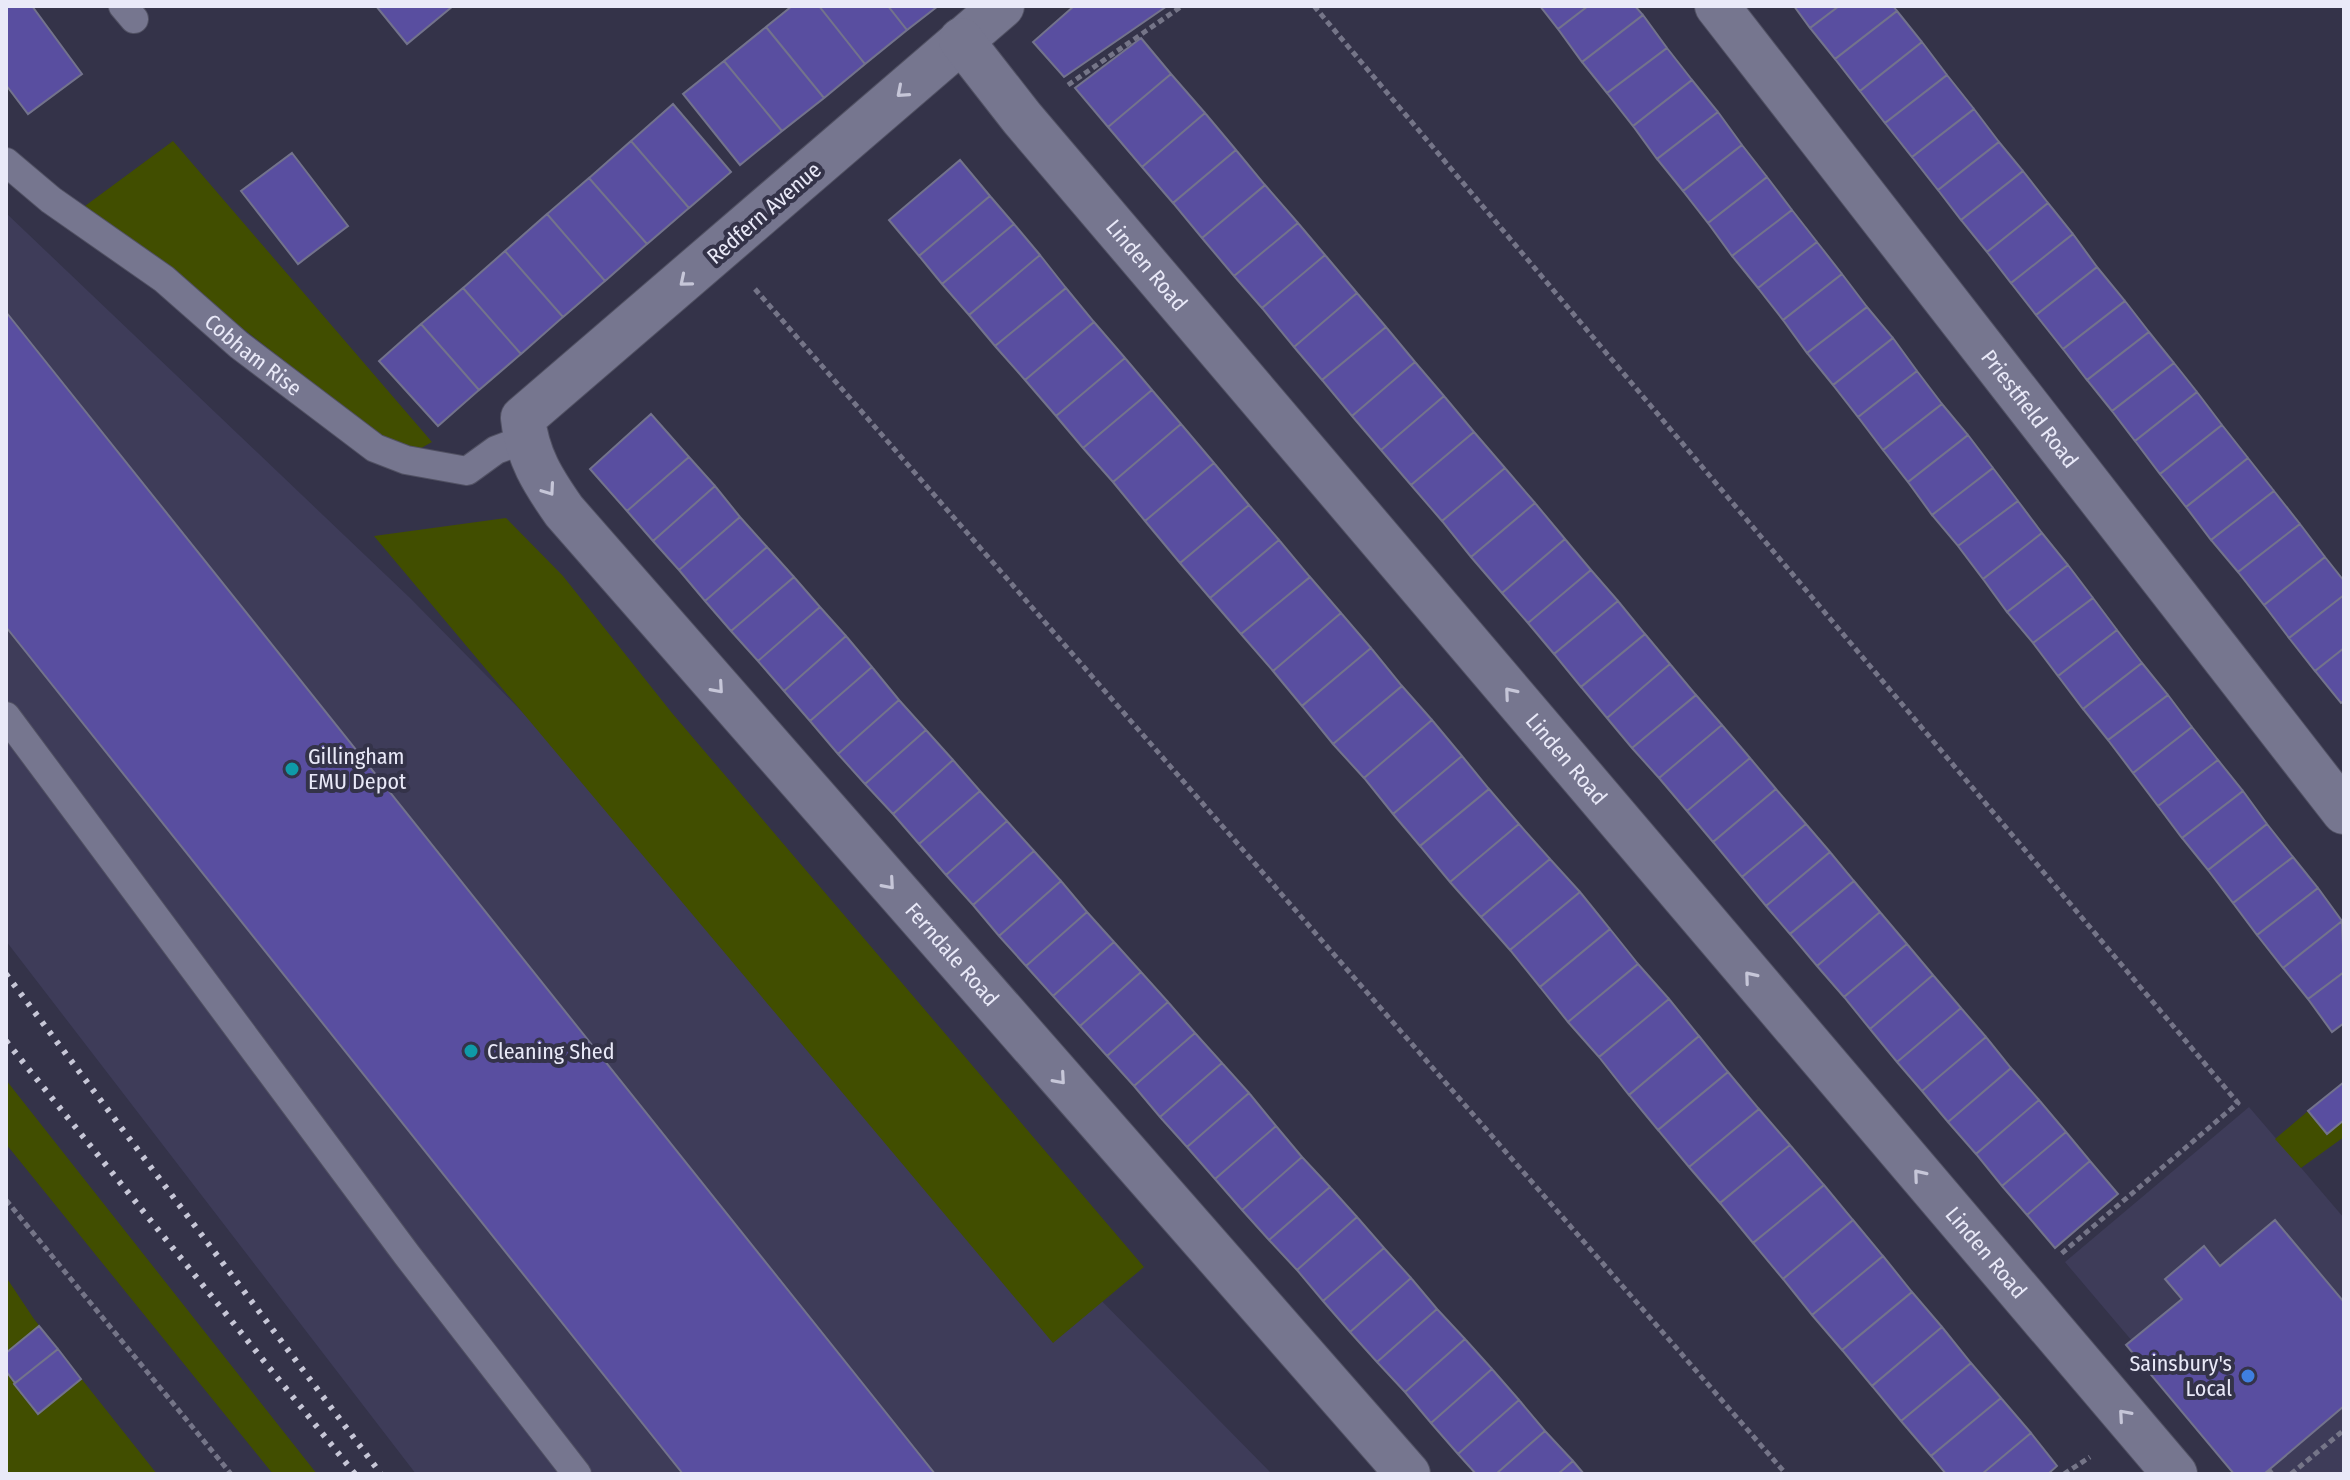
<svg xmlns="http://www.w3.org/2000/svg" width="2350" height="1480" font-family="'Fira Sans Condensed',sans-serif">
  <style>
    .built { fill: #3e3c59 }
    .green { fill: #414e00 }
    .building { fill: #594ea0; stroke: #73738c; stroke-width: 2 }
    .lines { fill: none; stroke-linecap: round; stroke-linejoin: round }
    .service-casing { stroke: #515163; stroke-width: 30 }
    .minor-casing { stroke: #515163; stroke-width: 46 }
    .path { stroke: #757588; stroke-width: 5; stroke-dasharray: 6 4; stroke-linecap: butt }
    .service { stroke: #76768f; stroke-width: 28 }
    .minor { stroke: #76768f; stroke-width: 44 }
    .rail { stroke: #c7c7d7; stroke-width: 6; stroke-dasharray: 4 8; stroke-linecap: butt }
    .oneway { stroke: #c6c6d8 }
    .culture-dot { fill: #0f9aa8; stroke: #343349; stroke-width: 3 }
    .shop-dot { fill: #3f7fe0; stroke: #343349; stroke-width: 3 }
    .labels { text-anchor: middle; dominant-baseline: central; stroke-width: 8; stroke-linejoin: round; paint-order: stroke }
    .street-label { font-size: 22px; fill: #e9e9f8; stroke: #343349 }
    .poi-label { font-size: 22px; fill: #e9e9f8; stroke: #343349; text-anchor: start }
  </style>
  <rect width="100%" height="100%" fill="#343349"/>
  <path class="built" d="M6,213l404,385 862,876h-856l-410,-533z
    M2249,1107l95,111v256h-99l-180,-212z"/>
  <path class="green" d="M173,141l259,301 -25,14 -322,-250z
    M506,518l57,58 109,137 472,554 -91,76 -679,-807z
    M6,1080l311,394h-44l-267,-330z
    M2308,1111l19,23 17,-14v17l-43,31 -26,-29z
    M6,1277l28,42 123,155h-151z"/>
  <path class="building" d="M6,6h26l50,68 -54,40 -22,-29z
    M376,6h77l-46,38z
    M792,6h27l46,58 -41,34 -58,-71z
    M819,6h69l19,24 -42,34z
    M888,6h50l-31,24z
    M1074,6h93l-103,71 -31,-35z
    M1540,6h48l-30,23z
    M1588,6h47l8,9 -61,47 -24,-33z
    M1794,6h45l-29,22z
    M1839,6h54l4,5 -62,48 -25,-31z
    M1897,11l25,31 -62,49 -25,-32z
    M1643,15l24,33 -60,45 -25,-31z
    M766,27l58,71 -42,33 -58,-70z
    M1141,38l30,36 -63,53 -33,-39z
    M1922,42l25,33 -62,48 -25,-32z
    M1667,48l25,32 -59,46 -26,-33z
    M724,61l58,70 -42,34 -57,-71z
    M1171,74l34,39 -63,54 -34,-40z
    M1947,75l27,34 -62,48 -27,-34z
    M1692,80l26,32 -61,47 -24,-33z
    M673,104l58,68 -42,36 -58,-67z
    M1974,109l25,33 -61,48 -26,-33z
    M1718,112l24,33 -59,46 -26,-32z
    M1205,113l31,37 -63,53 -31,-36z
    M631,141l58,67 -42,36 -58,-66z
    M1999,142l24,29 -62,49 -23,-30z
    M1742,145l25,32 -59,46 -25,-32z
    M1236,150l29,35 -63,53 -29,-35z
    M292,153l56,73 -50,38 -57,-73z
    M960,160l30,36 -71,60 -30,-36z
    M2023,171l25,32 -61,49 -26,-32z
    M1767,177l25,33 -60,46 -24,-33z
    M589,178l58,66 -42,37 -58,-67z
    M1265,185l33,38 -64,53 -32,-38z
    M990,196l24,28 -72,60 -23,-28z
    M2048,203l25,31 -62,49 -24,-31z
    M1792,210l25,32 -59,46 -26,-32z
    M547,214l58,67 -42,36 -58,-66z
    M1298,223l27,32 -63,53 -28,-32z
    M1014,224l26,31 -71,60 -27,-31z
    M2073,234l24,33 -61,48 -25,-32z
    M1817,242l25,32 -59,46 -25,-32z
    M505,251l58,66 -42,37 -58,-66z
    M1040,255l26,33 -71,58 -26,-31z
    M1325,255l32,38 -63,54 -32,-39z
    M2097,267l28,34 -62,48 -27,-34z
    M1842,274l25,33 -60,46 -24,-33z
    M463,288l58,66 -42,36 -58,-66z
    M1066,288l28,34 -69,58 -30,-34z
    M1357,293l29,34 -64,53 -28,-33z
    M2125,301l24,31 -62,48 -24,-31z
    M1867,307l26,31 -60,47 -26,-32z
    M6,312l929,1162h-252l-677,-847z
    M1094,322l31,36 -69,58 -31,-36z
    M421,324l58,66 -41,36 -59,-65z
    M1386,327l29,35 -63,54 -30,-36z
    M2149,332l25,31 -62,48 -25,-31z
    M1893,338l24,33 -59,46 -25,-32z
    M1125,358l27,32 -69,58 -27,-32z
    M1415,362l29,34 -63,54 -29,-34z
    M2174,363l23,29 -62,49 -23,-30z
    M1917,371l25,33 -59,46 -25,-33z
    M1152,390l29,34 -68,58 -30,-34z
    M2197,392l25,33 -62,49 -25,-33z
    M1444,396l30,36 -63,53 -30,-35z
    M1942,404l26,31 -60,47 -25,-32z
    M651,414l38,43 -62,54 -37,-42z
    M1181,424l33,39 -69,58 -32,-39z
    M2222,425l26,33 -62,49 -26,-33z
    M1474,432l31,36 -63,53 -31,-36z
    M1968,435l25,33 -61,47 -24,-33z
    M689,457l26,29 -62,55 -26,-30z
    M2248,458l26,33 -63,49 -25,-33z
    M1214,463l35,42 -69,58 -35,-42z
    M1505,468l30,35 -64,54 -29,-36z
    M1993,468l25,33 -60,45 -26,-31z
    M715,486l25,31 -61,53 -26,-29z
    M2274,491l26,33 -62,48 -27,-32z
    M2018,501l24,32 -59,46 -25,-33z
    M1535,503l30,36 -63,54 -31,-36z
    M1249,505l30,35 -69,58 -30,-35z
    M740,517l27,30 -62,54 -26,-31z
    M2300,524l25,33 -61,48 -26,-33z
    M2042,533l26,32 -61,47 -24,-33z
    M1565,539l26,31 -63,53 -26,-30z
    M1279,540l31,37 -69,57 -31,-36z
    M767,547l27,30 -63,54 -26,-30z
    M2325,557l19,24v14l-55,43 -25,-33z
    M2068,565l25,33 -60,45 -26,-31z
    M1591,570l27,31 -64,53 -26,-31z
    M794,577l26,30 -62,54 -27,-30z
    M1310,577l31,36 -68,58 -32,-37z
    M2344,595v53l-29,23 -26,-33z
    M2093,598l24,32 -59,46 -25,-33z
    M1618,601l27,33 -64,53 -27,-33z
    M820,607l26,29 -62,55 -26,-30z
    M1341,613l30,35 -69,58 -29,-35z
    M2117,630l25,33 -59,46 -25,-33z
    M1645,634l25,30 -63,54 -26,-31z
    M846,636l26,31 -62,54 -26,-30z
    M1371,648l31,38 -69,58 -31,-38z
    M2344,648v53l-3,2 -26,-32z
    M2142,663l26,32 -60,45 -25,-31z
    M1670,664l26,31 -64,53 -25,-30z
    M872,667l27,33 -61,54 -28,-33z
    M1402,686l30,34 -68,58 -31,-34z
    M1696,695l26,30 -63,53 -27,-30z
    M2168,695l24,32 -59,46 -25,-33z
    M899,700l27,30 -61,54 -27,-30z
    M1432,720l30,36 -69,58 -29,-36z
    M1722,725l28,33 -63,53 -28,-33z
    M2192,727l26,33 -60,46 -25,-33z
    M926,730l27,30 -60,54 -28,-30z
    M1462,756l27,33 -69,57 -27,-32z
    M1750,758l26,31 -63,53 -26,-31z
    M953,760l27,31 -61,53 -26,-30z
    M2218,760l25,31 -61,47 -24,-32z
    M1489,789l30,35 -69,58 -30,-36z
    M1776,789l30,35 -64,53 -29,-35z
    M980,791l27,30 -61,54 -27,-31z
    M2243,791l24,33 -59,46 -26,-32z
    M1007,821l27,30 -61,54 -27,-30z
    M1519,824l31,35 -69,58 -31,-35z
    M1806,824l24,28 -64,54 -24,-29z
    M2267,824l26,33 -60,46 -25,-33z
    M1034,851l27,30 -62,55 -26,-31z
    M1830,852l24,29 -64,53 -24,-28z
    M2293,857l25,31 -61,47 -24,-32z
    M1550,859l30,33 -70,58 -29,-33z
    M1061,881l26,31 -61,54 -27,-30z
    M1854,881l26,31 -63,54 -27,-32z
    M2318,888l24,33 -59,47 -26,-33z
    M1580,892l30,37 -70,58 -30,-37z
    M1087,912l27,30 -61,54 -27,-30z
    M1880,912l27,32 -63,53 -27,-31z
    M2342,921l2,51 -36,27 -25,-31z
    M1610,929l28,35 -70,58 -28,-35z
    M1114,942l27,30 -61,54 -27,-30z
    M1907,944l26,31 -63,54 -26,-32z
    M1638,964l31,35 -70,58 -31,-35z
    M1141,972l27,30 -61,54 -27,-30z
    M2344,972v51l-12,9 -24,-33z
    M1933,975l28,33 -64,54 -27,-33z
    M1669,999l30,37 -70,59 -30,-38z
    M1168,1002l27,31 -61,53 -27,-30z
    M1961,1008l25,29 -64,54 -25,-29z
    M1195,1033l27,30 -62,54 -26,-31z
    M1699,1036l29,36 -70,58 -29,-35z
    M1986,1037l25,31 -63,54 -26,-31z
    M1222,1063l27,30 -62,54 -27,-30z
    M2011,1068l28,32 -63,54 -28,-32z
    M1728,1072l31,37 -70,58 -31,-37z
    M2344,1082v38l-17,14 -19,-23z
    M1249,1093l27,33 -61,53 -28,-32z
    M2039,1100l27,32 -64,54 -26,-32z
    M1759,1109l31,36 -70,58 -31,-36z
    M1276,1126l26,31 -60,53 -27,-31z
    M2066,1132l24,29 -63,54 -25,-29z
    M1790,1145l34,40 -71,58 -33,-40z
    M1302,1157l28,30 -61,53 -27,-30z
    M2090,1161l28,33 -63,54 -28,-33z
    M1824,1185l29,35 -70,59 -30,-36z
    M1330,1187l27,30 -60,53 -28,-30z
    M1357,1217l27,31 -61,53 -26,-31z
    M1853,1220l30,36 -71,59 -29,-36z
    M2275,1220l69,82v104l-80,68h-30l-108,-129 56,-46 -17,-20 39,-33 16,20z
    M1384,1248l27,30 -61,54 -27,-31z
    M1883,1256l29,36 -70,58 -30,-35z
    M1411,1278l26,31 -60,53 -27,-30z
    M1912,1292l30,35 -70,59 -30,-36z
    M1437,1309l28,30 -60,53 -28,-30z
    M39,1326l19,23 -43,34 -9,-12v-18z
    M1942,1327l29,36 -70,58 -29,-35z
    M1465,1339l27,30 -61,54 -26,-31z
    M58,1349l23,30 -43,35 -24,-30z
    M1971,1363l30,35 -70,58 -30,-35z
    M1492,1369l27,31 -61,54 -27,-31z
    M2001,1398l30,35 -49,41h-36l-15,-18z
    M1519,1400l26,31 -49,43h-20l-18,-20z
    M1545,1431l28,30 -15,13h-62z
    M2031,1433l26,33 -9,8h-66z
    M1573,1461l11,13h-26z"/>
  <g class="lines">
    <defs>
      <g id="service">
        <path d="M123,6l11,13"/>
        <path id="s1" d="M6,162l45,38 113,79 75,66 136,103 31,12 61,11 29,-21 29,-11"/>
        <path d="M6,716l401,539 170,219"/>
      </g>
      <g id="minor">
        <path id="s2" d="M1002,6l-479,412c4,38 20,63 41,93l844,963"/>
        <path id="s3" d="M1717,6l627,806"/>
        <path id="s4" d="M961,40l61,78 1153,1356"/>
      </g>
    </defs>
    <use href="#service" class="service-casing"/>
    <use href="#minor" class="minor-casing"/>
    <path class="path" d="M1314,6l924,1097 -177,151
      M1068,85l114,-79
      M755,289l1031,1185
      M6,1200l225,274
      M2269,1470l3,4
      M2064,1474l26,-17
      M2291,1474l53,-44"/>
    <use href="#service" class="service"/>
    <use href="#minor" class="minor"/>
    <path class="rail" d="M6,974l375,500
      M6,1041l349,433"/>
  </g>
  <defs><path id="oneway-chevron" d="M-2-3.5L2.5 0L-2 3.5" fill="none" stroke-width="1.6" stroke-linecap="round" stroke-linejoin="round" transform="scale(2)"/></defs>
  <g class="oneway">
    <use href="#oneway-chevron" transform="translate(902 92) rotate(139)"/>
    <use href="#oneway-chevron" transform="translate(685 281) rotate(140)"/>
    <use href="#oneway-chevron" transform="translate(549 490) rotate(55)"/>
    <use href="#oneway-chevron" transform="translate(718 688) rotate(49)"/>
    <use href="#oneway-chevron" transform="translate(1510 693) rotate(-130)"/>
    <use href="#oneway-chevron" transform="translate(889 884) rotate(49)"/>
    <use href="#oneway-chevron" transform="translate(1750 977) rotate(-130)"/>
    <use href="#oneway-chevron" transform="translate(1060 1079) rotate(49)"/>
    <use href="#oneway-chevron" transform="translate(1919 1175) rotate(-130)"/>
    <use href="#oneway-chevron" transform="translate(2124 1415) rotate(-131)"/>
  </g>
  <g class="culture-dot">
    <circle cx="292" cy="769" r="8"/>
    <circle cx="471" cy="1051" r="8"/>
  </g>
  <circle class="shop-dot" cx="2248" cy="1376" r="8"/>
  <g class="labels">
    <g class="street-label">
      <text transform="translate(764 213) rotate(-41)">Redfern Avenue</text>
      <text stroke="none"><textPath href="#s4" startOffset="292">Linden Road</textPath></text>
      <text stroke="none"><textPath href="#s1" startOffset="314">Cobham Rise</textPath></text>
      <text stroke="none"><textPath href="#s3" startOffset="510">Priestfield Road</textPath></text>
      <text stroke="none"><textPath href="#s4" startOffset="940">Linden Road</textPath></text>
      <text stroke="none"><textPath href="#s2" startOffset="1324">Ferndale Road</textPath></text>
      <text stroke="none"><textPath href="#s4" startOffset="1588">Linden Road</textPath></text>
    </g>
    <g class="poi-label">
      <text x="308" y="756">Gillingham<tspan x="308" dy="25">EMU Depot</tspan></text>
      <text x="487" y="1051">Cleaning Shed</text>
      <text x="2232" y="1363" text-anchor="end">Sainsbury's<tspan x="2232" dy="25">Local</tspan></text>
    </g>
  </g>
  <rect width="2350" height="1480" fill="none" stroke="#e9e9f8" stroke-width="16"/>
</svg>
